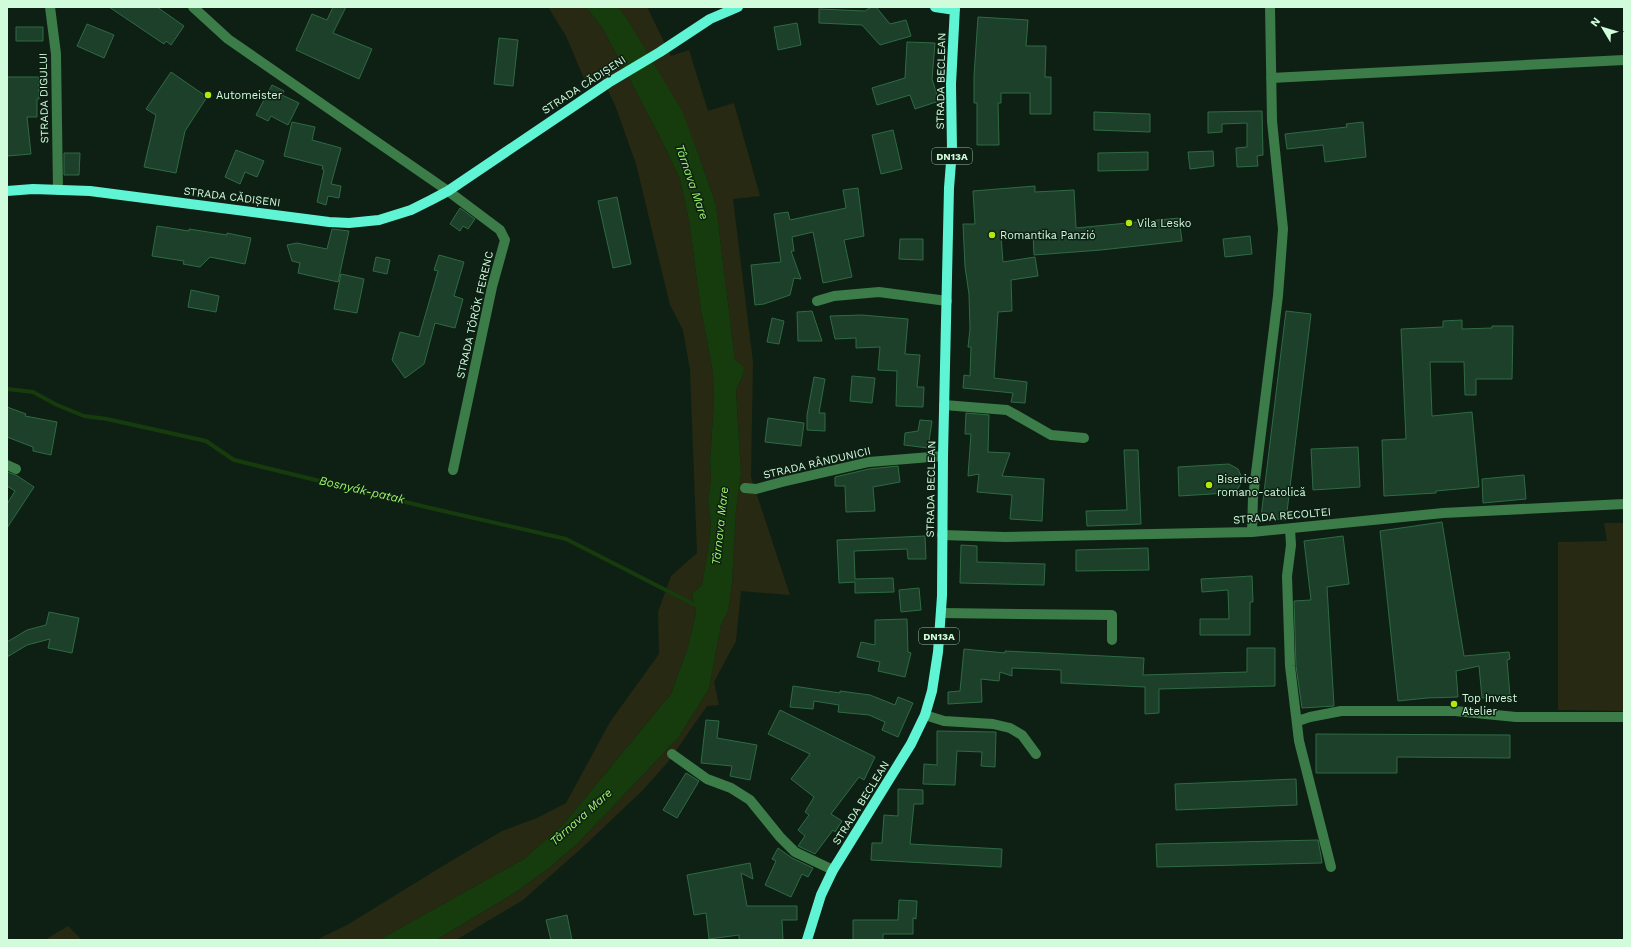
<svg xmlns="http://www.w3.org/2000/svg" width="1631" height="947" font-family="'Work Sans',sans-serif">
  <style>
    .green { fill: #272912 }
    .water { fill: #163b0c }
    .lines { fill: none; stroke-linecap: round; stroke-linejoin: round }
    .stream { stroke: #163b0c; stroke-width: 4 }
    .building { fill: #1c4029; stroke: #2f6a44 }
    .minor { stroke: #3c7c49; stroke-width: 10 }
    .major { stroke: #5ff4d4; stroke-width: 10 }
    .poi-dot { fill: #b1e90f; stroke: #0e2014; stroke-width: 1.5 }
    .labels { text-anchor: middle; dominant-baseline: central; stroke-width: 3; stroke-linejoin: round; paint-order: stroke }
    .shield { fill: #0e2014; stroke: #96baa0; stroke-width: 1 }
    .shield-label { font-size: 10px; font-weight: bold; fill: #d0fcdc }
    .street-label { font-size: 11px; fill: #d0fcdc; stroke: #0e2014 }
    .poi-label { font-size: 11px; fill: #d0fcdc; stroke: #0e2014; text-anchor: start }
    .water-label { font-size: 12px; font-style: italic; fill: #9cf565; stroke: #0e2014 }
  </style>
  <rect width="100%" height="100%" fill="#0e2014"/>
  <path class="green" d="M548,7h38l17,22 59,112 18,38 9,42 12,89 12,62 1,27 -4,63 1,17 -3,21 3,22 -3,28 -6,35 -10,9 4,19 -8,34 -17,47 -109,132 -38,33 -145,81h-63l31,-15 99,-61 56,-33 35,-13 29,-15 44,-81 49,-68 -1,-42 13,-36 26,-23 -7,-183 -7,-40 -13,-25 -34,-141 -21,-59 -16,-33 -14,9 -19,-45z
    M618,7h29l24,49 18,-6 19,61 26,-8 26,93 -27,3 20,163 -2,115 39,118 -49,-4 -5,50 -22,41 5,23 -12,1 -39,56 -25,28 -59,56 -61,54 -67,40h-20l77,-46 36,-26 28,-24 101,-106 31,-49 12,-64 7,-14 4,-27 4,-75 5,-36 -5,-83 7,-15 -8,-15 -19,-155 -18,-52 -17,-42 -55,-94z
    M1604,523h20v188l-66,-1v-168l49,-1z
    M68,926l14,14h-34v-2z"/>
  <path class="water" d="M586,7h32l8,10 56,94 16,42 18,52 19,155 9,7 -1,8 -7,15 5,83 -5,36 -4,75 -4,27 -7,14 -12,64 -31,49 -101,106 -28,24 -36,26 -77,46h-57l145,-81 38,-33 109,-132 17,-47 8,-34 -4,-19 10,-9 6,-35 3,-27 -3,-23 3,-21 -1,-17 4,-63 -1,-27 -12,-62 -12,-89 -9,-42 -18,-38 -59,-112z"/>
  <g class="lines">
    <path class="stream" d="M7,389l26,3 24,13 27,11 23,3 99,22 28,19 192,47 140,32 133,68"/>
  </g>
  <path class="building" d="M109,7h48l27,19 -13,19 -5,-4 -2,3z
    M333,7h13l-13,26 39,16 -13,30 -63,-29 16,-36 15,6z
    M871,7h5l14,17 16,-4 5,16 -31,9 -18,-20 -43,-2v-14l46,2z
    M978,17l50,3 -2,26h20l-1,31h6v37h-21v-21h-29v10h-3l1,42h-22v-42h-3v-27z
    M797,23l4,22 -23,5 -4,-23z
    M87,24l27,11 -10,23 -27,-12z
    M16,27h27v14h-27z
    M499,38l19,2 -5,46 -19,-2z
    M907,42l28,1 -3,36 7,22 -24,8 -5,-14 -33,10 -5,-17 33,-10z
    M171,72l36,25 -22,34 -9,42 -32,-6 12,-52 -10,-6z
    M7,77h32v22h-2v18h-10l4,37 -24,2z
    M272,85l12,6 -2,4 17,8 -11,22 -17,-9 -3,5 -12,-6z
    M1262,111l1,44 -6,1 1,10 -21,1 -1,-19 11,-1v-24l-25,1v8l-14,1v-21z
    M1094,112l56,2v18l-56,-2z
    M292,122l23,5 -3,13 29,8 -10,36 10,2 -2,12 -11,-2 -2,9 -9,-3 7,-32 -2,-1 1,-3 -39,-10z
    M1363,122l3,35 -41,5 -2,-17 -36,4 -2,-15 62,-7 -1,-3z
    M893,130l9,39 -21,5 -9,-39z
    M236,150l28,11 -7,16 -12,-5 -5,12 -15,-7z
    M1213,151l1,15 -24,3 -2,-17z
    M1148,152v18l-50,1v-18z
    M64,153h16l-1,22h-15z
    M1035,186v6l39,-2 2,38 103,-10 3,23 -81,9 -67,5 -1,-20 -32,1 2,26 32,-5 3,19 -27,4 1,31 -14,1 -4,66 33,4 -2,21 -14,-1 2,-9 -50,-5 1,-13 6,1 1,-29h-3l2,-18 -1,-35 -4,-27 -2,-43h12l-2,-33z
    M858,188l6,48 -20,4 8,37 -29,6 -10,-51 -21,5 2,14h-3l10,28 -7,-1 -4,17 -26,9 -9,1 -4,-40 30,-3 -7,-48 14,-2 2,8 56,-12 -3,-18z
    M617,197l14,67 -18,4 -15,-67z
    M460,208l15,11 -7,10 -5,-3 -3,5 -10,-7z
    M157,226l32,5v-2l38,6v-2l24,5 -6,26 -35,-7 -10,10 -17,-3 1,-3 -32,-5z
    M332,229l17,2 -11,51 -40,-9 2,-10 -8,-2 -5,-16 10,-2 30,6z
    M1250,236l2,18 -27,3 -2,-18z
    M900,239h23v21l-24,-1z
    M439,255l25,7 -10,34 9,3 -8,29 -20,-5 -11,41 -19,14 -13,-18 8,-28 19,5 19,-66 -4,-1z
    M376,257l14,3 -3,14 -14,-3z
    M341,274l23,5 -7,34 -23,-4z
    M191,290l28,6 -3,16 -28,-5z
    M812,311l10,30h-24l-1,-29z
    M1286,311l25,3 -25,206 -25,-3z
    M862,315l46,4 -3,35 15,1 -3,32h7l-1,20 -27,-1 1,-35 -19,-1 2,-23 -24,1v-10l-21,1 -5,-23z
    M772,318l12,3 -5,23 -12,-2z
    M1462,320v9l30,-1v-2h21l-1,53h-36v16h-11l-1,-33h-34l2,54 40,-4 7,75 -43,4v2l-52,3 -2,-56 24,-1 -5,-110 42,-2v-6z
    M852,376l23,2 -3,25 -22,-2z
    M814,377l11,2 -6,34h6v18l-18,-1v-15z
    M7,407l19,7 -1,2 32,6 -6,33 -18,-4v-4l-26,-10z
    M966,413l23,2 -1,37 22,1 -8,23 42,3 -2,42 -32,-2 2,-24 -35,-3 2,-18 -11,2 3,-42h-6z
    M768,418l36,5 -3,23 -36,-4z
    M920,420l12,1 -4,27 -24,-3 1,-12 13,-2z
    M1358,447l2,40 -47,3 -2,-41z
    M1124,450h14l3,74 -54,2 -1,-15 41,-1z
    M1229,464l9,5 5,11 -6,10 -10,3 -48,3 -1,-29z
    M898,466l2,16 -27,5 2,24 -29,1 -1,-26h-10v-9l34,-8z
    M7,472l9,3 18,12 -27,41v-24l8,-13 -8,-5z
    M1524,475l2,24 -43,4 -1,-24z
    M1442,522l22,134 45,-4 1,7 -3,1 3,36 -28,2 -3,-32 -23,5 2,26 -31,1 -29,3 -18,-170z
    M925,536l1,23h-18l-1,-10 -53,2 1,28 38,-1 1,14 -39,1v-11l-16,1 -2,-43z
    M1343,536l6,48 -22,3 7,119 -32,2 -6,-42 -2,-65 17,-1 -7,-59z
    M961,545l16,1v16l68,2 -1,21 -84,-2z
    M1148,548l1,22 -73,1v-21z
    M1252,576l1,26h-3v33h-50v-16h29l-1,-29 -26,2 -1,-13z
    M919,588l2,22 -20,2 -2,-22z
    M49,612l30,6 -7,35 -24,-5 2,-9 -23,6 -20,12v-15l20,-12 19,-5z
    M907,619l1,33 3,1 -6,24 -27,-6 2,-9 -23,-5 4,-15 14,3v-25z
    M1247,648h28v38l-116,3v24l-14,1v-27l-84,-4v-13l-49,-2v8l-12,-4 -1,9 -18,-2 1,23 -34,2v-12l12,-1 4,-42 41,4v-2l139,7 -1,17 104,-3z
    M793,686l47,7v-2l30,4 25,10 3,-8 15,6 -15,34 -16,-7 3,-8 -16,-7 -31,-3 1,-7 -25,-4 -1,8 -23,-2z
    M780,710l95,47 -11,23 -5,-3 -28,37 11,7 -7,11 -2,-2 -18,24 -17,-8 7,-10 -7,-6 11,-15 -4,-3 9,-15 -23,-18 19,-25 -42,-20z
    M706,720l13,1 -2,17 40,7 -7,35 -20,-4 2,-10 -31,-3z
    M937,731l59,1 -1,35 -14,-1 1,-14 -25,-1 -2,34 -32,-1 1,-20 13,1z
    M1316,734l194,1v23l-113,-1v16h-81z
    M686,773l13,8 -22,37 -14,-8z
    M1296,779l1,26 -121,5 -1,-26z
    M898,789l25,1v14h-9l-4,40 92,5 -1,18 -130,-7 1,-17h10l2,-28 14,1z
    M1318,840l3,16 1,7 -165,4 -1,-23z
    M778,848l14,10 21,10 -5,9 -6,-3 -11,23 -26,-12 11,-24 -4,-2z
    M750,863l3,16 -12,-6 6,33h50v14h-15l1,20h-44v-5l-30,4 -3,-26 -12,2 -7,-40z
    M899,900l18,1 -1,18 -3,-1v16h-30v6h-30v-20h45z
    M567,915l5,25h-21l-5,-20z"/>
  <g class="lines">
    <path class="minor" d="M50,7l6,47 2,136
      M193,7l35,32 220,152 52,39 5,10 -13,47 -39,183
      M1271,78l353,-18
      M817,301l17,-5 45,-4 68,9
      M944,405l63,5 44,25 33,3
      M7,465l9,4
      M745,488l11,1 26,-7 87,-20 74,-6
      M1290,529l1,16 -4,31 3,90 9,75 32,126
      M1252,532l1,-35 25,-201 5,-67 -11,-108 -2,-114
      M942,535l63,2 247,-5 191,-19 181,-9
      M941,613l171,2v25
      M925,715l19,6 49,3 17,4 12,7 14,19
      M1298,721l12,-4 31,-6h114l61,6h108
      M672,754l35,25 24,9 19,12 30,37 15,15 38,18"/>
    <path class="major" d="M935,7l20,3
      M7,191l26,-2 57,2 239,31 20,1 30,-3 32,-10 20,-10 17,-9 160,-108 52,-31 50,-33 28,-12
      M807,940l14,-45 12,-25 78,-126 14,-29 7,-24 6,-39 4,-56 1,-140 6,-268 3,-38 -1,-66 4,-77"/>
  </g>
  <g class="poi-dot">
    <circle cx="208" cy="95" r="4"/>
    <circle cx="1129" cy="223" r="4"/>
    <circle cx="992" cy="235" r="4"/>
    <circle cx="1209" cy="485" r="4"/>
    <circle cx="1454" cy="704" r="4"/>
  </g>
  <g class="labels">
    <g class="shield">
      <rect x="932" y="148" width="40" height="16" rx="3"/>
      <rect x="919" y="628" width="40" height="16" rx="3"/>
    </g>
    <g class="shield-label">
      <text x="952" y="156">DN13A</text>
      <text x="939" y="636">DN13A</text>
    </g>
    <g class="street-label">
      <text transform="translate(941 81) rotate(-89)">STRADA BECLEAN</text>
      <text transform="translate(584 85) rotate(-33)">STRADA CĂDIȘENI</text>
      <text transform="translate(44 98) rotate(-91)">STRADA DIGULUI</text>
      <text transform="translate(232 197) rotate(7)">STRADA CĂDIȘENI</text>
      <text transform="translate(475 315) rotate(-77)">STRADA TÖRÖK FERENC</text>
      <text transform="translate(817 463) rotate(-13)">STRADA RÂNDUNICII</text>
      <text transform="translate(931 489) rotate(-89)">STRADA BECLEAN</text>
      <text transform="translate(1282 516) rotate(-5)">STRADA RECOLTEI</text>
      <text transform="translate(861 803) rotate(-58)">STRADA BECLEAN</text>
    </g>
    <g class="poi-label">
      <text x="216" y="95">Automeister</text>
      <text x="1137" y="223">Vila Lesko</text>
      <text x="1000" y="235">Romantika Panzió</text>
      <text x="1217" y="479">Biserica<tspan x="1217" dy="13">romano-catolică</tspan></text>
      <text x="1462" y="698">Top Invest<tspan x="1462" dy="13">Atelier</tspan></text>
    </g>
    <g class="water-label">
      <text transform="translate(692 182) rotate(71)">Târnava Mare</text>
      <text transform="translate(362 490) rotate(13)">Bosnyák-patak</text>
      <text transform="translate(720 526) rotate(-84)">Târnava Mare</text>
      <text transform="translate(581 817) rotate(-42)">Târnava Mare</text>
    </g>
  </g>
  <rect width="1631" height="947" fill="none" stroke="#d0fcdc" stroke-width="16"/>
  <g transform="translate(1603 28) rotate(308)" stroke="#0e2014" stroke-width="3" paint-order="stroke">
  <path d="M0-3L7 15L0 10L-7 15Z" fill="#d0fcdc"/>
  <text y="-6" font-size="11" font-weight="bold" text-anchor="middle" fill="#d0fcdc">N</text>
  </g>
</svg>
